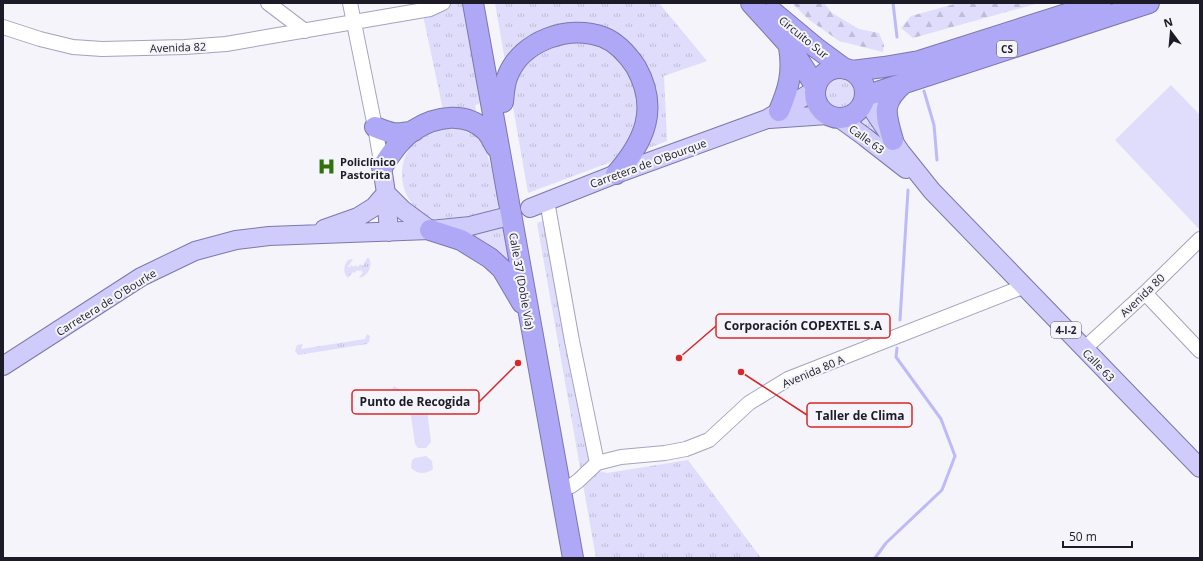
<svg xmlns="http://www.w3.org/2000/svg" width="1203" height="561" font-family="'Open Sans',sans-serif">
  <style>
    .grass { fill: url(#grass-tufts) }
    .forest { fill: url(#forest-firs) }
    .garden { fill: #dfddfb }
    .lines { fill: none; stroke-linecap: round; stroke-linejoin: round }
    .stream { stroke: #bebaf9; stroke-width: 3 }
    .minor-casing { stroke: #a4a3c0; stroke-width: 16 }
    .major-casing { stroke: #7c77ae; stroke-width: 20 }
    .highway-casing { stroke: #7c77ae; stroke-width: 22 }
    .minor { stroke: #fff; stroke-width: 14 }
    .major { stroke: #cfcbfa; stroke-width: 18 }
    .highway { stroke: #afa8f6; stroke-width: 20 }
    .labels { text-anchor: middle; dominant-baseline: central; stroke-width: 4; stroke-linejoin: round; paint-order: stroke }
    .shield { fill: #f4f4fa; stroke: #5d5c66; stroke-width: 1 }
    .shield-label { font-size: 10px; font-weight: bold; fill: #1c1b27 }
    .street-label { font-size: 11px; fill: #1c1b27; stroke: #f4f4fa }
    .poi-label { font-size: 11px; font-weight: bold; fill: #1c1b27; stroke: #f4f4fa; text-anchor: start }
    .leader { fill: none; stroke: #d62828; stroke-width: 1.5 }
    .callout-dot { fill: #d62828; stroke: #f4f4fa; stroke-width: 1.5 }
    .callout { fill: #f4f4fa; stroke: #d62828; stroke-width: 1.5 }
    .callout-label { font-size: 12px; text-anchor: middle; font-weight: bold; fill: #1c1b27 }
  </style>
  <defs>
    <pattern id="grass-tufts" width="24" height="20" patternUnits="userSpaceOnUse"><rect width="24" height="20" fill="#dfddfb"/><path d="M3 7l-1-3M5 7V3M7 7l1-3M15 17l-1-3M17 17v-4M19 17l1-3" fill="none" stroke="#bfbdd7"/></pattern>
    <pattern id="forest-firs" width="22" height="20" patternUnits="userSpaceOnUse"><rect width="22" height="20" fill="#dfddfb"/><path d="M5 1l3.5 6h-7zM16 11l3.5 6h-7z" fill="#bfbdd7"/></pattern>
  </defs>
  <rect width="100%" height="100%" fill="#f4f4fa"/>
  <path class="grass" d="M449,3h16l19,86 -5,15 -4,1 2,11 -34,-6 -20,-95z
    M495,3h164l48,58 -43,15 3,65 -139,52z
    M821 93a19 19 0 1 1 38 0a19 19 0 1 1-38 0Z
    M869,110l26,42 -42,-29 7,-4z
    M442,128h15l15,6 12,9 13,46 2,18c-18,7 -35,11 -54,11 -4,1 -8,1 -12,1 -7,-2 -15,-9 -20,-14 -15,-18 -15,-46 2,-64 8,-7 17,-10 27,-13z
    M548,219l48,251 11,3 81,-13 73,98h-165l-59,-335z
    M503,224l10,49 -46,-37z
    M367,258h2c4,8 -1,18 -10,20l4,-6 -3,-2 -1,1 -2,-1 -2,3 -2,-1 -5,6c-5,-5 -5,-12 0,-18l5,-1 -5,8h2l1,-2 3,2 1,-2 3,2 2,-3 3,2z
    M367,334l3,2 -1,6 -2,2 -69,11 -3,-4 2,-6 6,-1 -2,5 64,-10z"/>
  <path class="forest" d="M792,3h32l8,10 27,16 20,4 5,12 -1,7 -44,-11 -31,-22z
    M958,3h81l-126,35 -12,-10 10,-12z"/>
  <path class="garden" d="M1171,85l29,30v112l-2,1 -83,-88z
    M394,386c10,6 26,13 33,24l4,32 -5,6h-8l-3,-4 -6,-42 -20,2c-1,-7 0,-12 5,-18z
    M426,456l6,5 1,8c-8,6 -15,5 -22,-1l1,-8 3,-2z"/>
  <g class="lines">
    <path class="stream" d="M893,3l4,34
      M924,91l10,34 3,35
      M900,320l8,-130
      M875,558l11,-15 56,-53 13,-34 -14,-37 -45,-62 1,-9"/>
    <defs>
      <path id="minor" d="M268,3l37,28
        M350,3l25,124 7,40
        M3,27l37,12 33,8 29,2 83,-2 41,-3 204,-35 13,-6
        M547,201l25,140 25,122
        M1145,293l55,58
        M1084,349l61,-56 55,-54
        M571,486l7,-5 19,-18 24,-6 44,-4 21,-4 23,-9 40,-37 39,-24 237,-93"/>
      <path id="major" d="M865,98l35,53 32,40 268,277
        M839,118l26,19 41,32
        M769,119l59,-4
        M382,167l4,26 3,39
        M386,193l17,17 27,20
        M530,208l86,-34 151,-55 48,-29
        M324,229l34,-12 16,-10 12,-14
        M3,366l138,-89 54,-26 41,-11 33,-4 161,-6 40,-4 31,-8"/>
      <path id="highway" d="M473,3l100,555
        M751,3l38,42 27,42
        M773,12l42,35 30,22
        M815 93a25 25 0 1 1 50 0a25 25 0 1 1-50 0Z
        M852,71l32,-4 35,-6 182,-58
        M865,96l284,-93
        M503,102c1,-8 1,-18 5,-27 14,-34 60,-51 95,-38 13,5 25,18 33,30 23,41 9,74 -20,107
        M779,111c10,-23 14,-39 10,-64
        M375,127c17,7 20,8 39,4
        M893,140c-8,-27 -12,-37 11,-57
        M382,167c9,-13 18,-28 32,-37 22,-14 52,-19 72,1 4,4 7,11 10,16
        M430,230l31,10 29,18 12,11 20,34"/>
    </defs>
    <use href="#minor" class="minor-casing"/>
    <use href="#major" class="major-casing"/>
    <use href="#highway" class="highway-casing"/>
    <use href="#minor" class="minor"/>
    <use href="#major" class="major"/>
    <use href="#highway" class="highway"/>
  </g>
  <defs>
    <symbol id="hospital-bare" viewBox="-9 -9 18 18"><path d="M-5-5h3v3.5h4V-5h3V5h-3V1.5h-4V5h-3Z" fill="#31720d" stroke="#f4f4fa" stroke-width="2.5" paint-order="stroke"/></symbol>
  </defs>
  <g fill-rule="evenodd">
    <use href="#hospital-bare" x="314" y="154" width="25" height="25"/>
  </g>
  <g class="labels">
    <g class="shield">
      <rect x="997" y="41" width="20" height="16" rx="3"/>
      <rect x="1051" y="322" width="30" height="16" rx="3"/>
    </g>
    <g class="shield-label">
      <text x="1007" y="49">CS</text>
      <text x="1066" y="330">4-I-2</text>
    </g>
    <g class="street-label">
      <text transform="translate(804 37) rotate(39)">Circuito Sur</text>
      <text transform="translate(178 47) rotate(-2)">Avenida 82</text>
      <text transform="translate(867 139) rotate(36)">Calle 63</text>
      <text transform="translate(648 163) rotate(-20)">Carretera de O'Bourque</text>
      <text transform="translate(522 281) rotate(80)">Calle 37 (Doble Vía)</text>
      <text transform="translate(1142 295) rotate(-44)">Avenida 80</text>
      <text transform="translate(106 302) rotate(-32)">Carretera de O'Bourke</text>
      <text transform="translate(1099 365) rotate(46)">Calle 63</text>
      <text transform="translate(813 371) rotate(-23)">Avenida 80 A</text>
    </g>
    <g class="poi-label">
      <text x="340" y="161">Policlínico<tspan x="340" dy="13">Pastorita</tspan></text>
    </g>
  </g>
  <path class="leader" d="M679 358L716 326M518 363L479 402M741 372L807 415"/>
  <g class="callout-dot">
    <circle cx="679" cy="358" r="4"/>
    <circle cx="518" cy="363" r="4"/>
    <circle cx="741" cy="372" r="4"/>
  </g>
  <g class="callout">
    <rect x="716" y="314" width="174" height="24" rx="4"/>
    <rect x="352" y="390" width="127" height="24" rx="4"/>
    <rect x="807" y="403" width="105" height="24" rx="4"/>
  </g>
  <g class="callout-label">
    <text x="803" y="330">Corporación COPEXTEL S.A</text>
    <text x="415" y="406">Punto de Recogida</text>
    <text x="860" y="420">Taller de Clima</text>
  </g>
  <rect width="1203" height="561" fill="none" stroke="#1c1b27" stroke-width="8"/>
  <g transform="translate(1171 32) rotate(344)" stroke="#f4f4fa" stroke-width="3" paint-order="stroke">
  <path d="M0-3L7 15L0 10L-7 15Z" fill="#1c1b27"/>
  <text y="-6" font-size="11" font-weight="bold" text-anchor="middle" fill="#1c1b27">N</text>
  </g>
  <path d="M1063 541v6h69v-6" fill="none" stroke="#1c1b27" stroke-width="2"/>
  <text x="1069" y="541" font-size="12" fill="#1c1b27" stroke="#f4f4fa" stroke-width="3" paint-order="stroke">50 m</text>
</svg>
